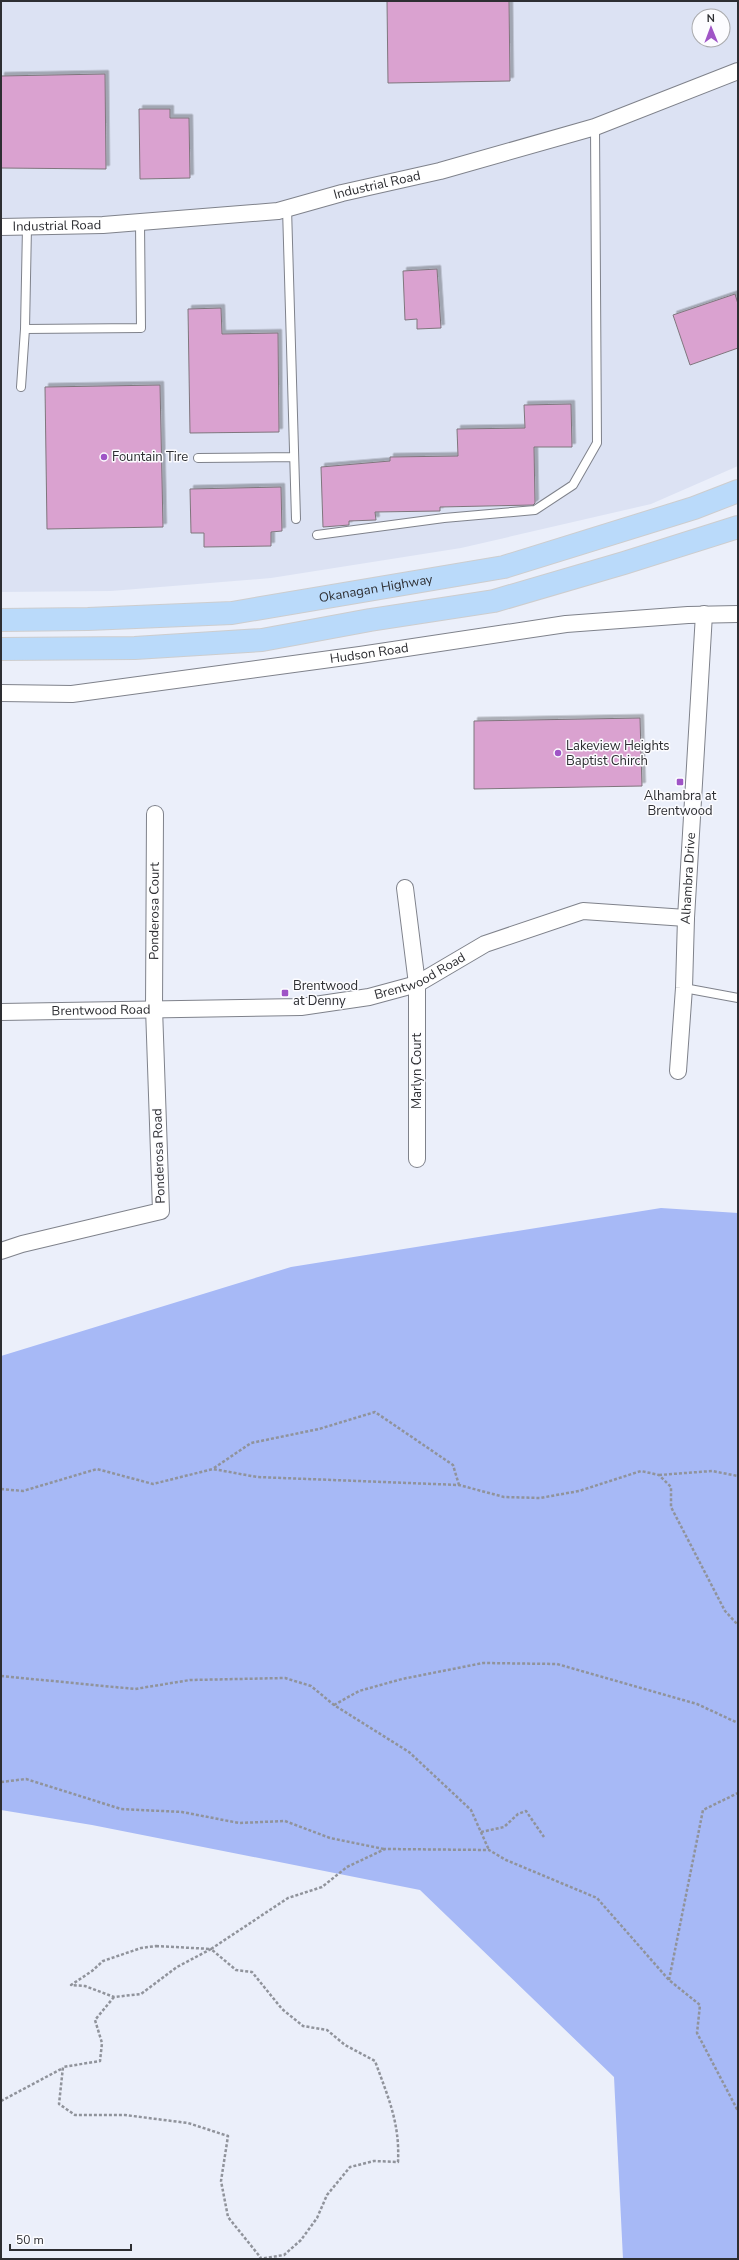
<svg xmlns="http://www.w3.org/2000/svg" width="739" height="2260" font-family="'Nunito Sans',sans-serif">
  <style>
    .built { fill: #dce2f3; fill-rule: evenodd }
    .forest { fill: #a7b9f6 }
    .building { fill: #daa2d0; stroke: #7f767d; filter: url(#shadow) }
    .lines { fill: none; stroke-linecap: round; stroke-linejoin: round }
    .service-casing { stroke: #7f828b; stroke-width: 10 }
    .minor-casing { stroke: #7f828b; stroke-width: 18 }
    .trunk-casing { stroke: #cdcdce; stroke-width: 24 }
    .path { stroke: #90939b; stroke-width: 2.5; stroke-dasharray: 3 2; stroke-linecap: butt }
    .service { stroke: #fff; stroke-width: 8 }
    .minor { stroke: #fff; stroke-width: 16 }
    .trunk { stroke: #badafa; stroke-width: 22 }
    .poi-dot { fill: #9f54c6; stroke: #fcfcff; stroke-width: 1.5 }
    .labels { text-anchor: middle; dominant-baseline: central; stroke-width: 3; stroke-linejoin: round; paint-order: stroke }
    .street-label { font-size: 13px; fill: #2d2e32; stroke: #fcfcff }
    .poi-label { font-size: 13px; fill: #2d2e32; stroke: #fcfcff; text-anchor: start }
  </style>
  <defs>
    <filter id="shadow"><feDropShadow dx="3.5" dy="-3.5" stdDeviation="0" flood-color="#0004"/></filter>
  </defs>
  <rect width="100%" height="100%" fill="#ebeffa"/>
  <path class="built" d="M1,1h737v465l-87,38 -190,44 -190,30 -160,13 -110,1zM699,16h24v24h-24z"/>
  <path class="forest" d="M661,1208l77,5v1046h-115l-9,-182 -194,-187 -328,-65 -91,-15v-454l290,-89z"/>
  <path class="building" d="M387,1h122l1,80 -122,2z
    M105,74l1,95 -105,-1v-92z
    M139,109h31v9h19l1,60 -50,1z
    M437,269l4,59 -24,1v-10l-12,1 -2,-49z
    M735,294l3,10v44l-48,17 -17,-50z
    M221,308l1,26 56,-1 1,99 -89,1 -2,-124z
    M160,385l3,142 -116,2 -2,-142z
    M571,404l1,43h-38l1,56 -2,2 -93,2v4l-65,1 1,8 -27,1v4l-26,2 -2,-60 69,-6v-4l68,-1 -1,-27 68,-1 -1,-23z
    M281,487l1,44 -11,1v14l-67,1v-14h-13l-1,-44z
    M640,718l2,68 -168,3v-68z"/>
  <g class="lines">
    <defs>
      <path id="service" d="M287,208l9,311
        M27,227l-2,102 116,-1 -1,-106
        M21,387l4,-58
        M198,458l96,-1
        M317,535l127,-17 91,-8 38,-25 24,-42 -2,-316
        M684,988l54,10"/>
      <g id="minor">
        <path id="s1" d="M1,227l102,-2 175,-14 64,-18 98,-22 155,-44 143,-56"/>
        <path id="s2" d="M1,693l71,1 288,-39 206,-31 122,-9 50,-1"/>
        <path d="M405,888l12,96v175"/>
        <path id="s3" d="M1,1012l300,-5 68,-10 48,-13 68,-40 98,-33 103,7"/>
        <path id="s4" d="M678,1071l6,-83 2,-70 18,-304"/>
        <path id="s5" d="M1,1251l21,-7 139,-33 -7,-203 1,-194"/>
      </g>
      <g id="trunk">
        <path id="s6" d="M1,620l87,-1 144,-6 272,-46 190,-59 44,-17"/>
        <path d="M1,649l134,-1 127,-8 108,-20 124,-19 130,-38 114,-36"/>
      </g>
    </defs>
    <use href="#service" class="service-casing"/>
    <use href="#minor" class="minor-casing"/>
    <use href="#trunk" class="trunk-casing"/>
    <path class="path" d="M214,1468l37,-25 68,-14 56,-17 78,53 6,20
      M659,1475l53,-4 26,5
      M1,1489l22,2 74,-22 56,15 60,-15 44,8 202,8 45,12 36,1 39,-7 62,-20 18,4 12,12v20l54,104 13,14
      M1,1676l134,13 55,-9 95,-2 26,8 23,19 75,47 62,58 18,40
      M334,1705l25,-14 43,-12 81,-16 74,1 140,40 41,19
      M1,1782l25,-3 95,30 61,3 57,11 46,-2 45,17 54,11
      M481,1832l23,-5 14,-13 8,-3 18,26
      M156,1946l55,3 -34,18 -36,27 -27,3 -29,-11 -14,-1 21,-14 11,-10 38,-13z
      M669,1980l34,-170 35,-17
      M114,1997l-19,23 7,23 -2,18 -37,6 -4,37 16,11h50l63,8 40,13 -7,45 7,36 33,41
      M1,2101l62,-33
      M259,2259l25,-4 17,-15 16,-22 10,-23 23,-28 24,-6 24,1c2,-39 -10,-65 -23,-101l-30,-16 -18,-15 -24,-4 -21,-17 -30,-37 -16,-2 -25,-21 77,-51 34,-11 25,-20 38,-18 104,1 17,10 91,38 72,82 31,25 -3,28 41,78"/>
    <use href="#service" class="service"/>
    <use href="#minor" class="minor"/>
    <use href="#trunk" class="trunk"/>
  </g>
  <g class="poi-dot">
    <circle cx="104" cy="457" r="4"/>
    <circle cx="558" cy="753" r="4"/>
    <rect x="676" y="778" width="8" height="8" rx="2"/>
    <rect x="281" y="989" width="8" height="8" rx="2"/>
  </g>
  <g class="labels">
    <g class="street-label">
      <text stroke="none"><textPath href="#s1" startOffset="380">Industrial Road</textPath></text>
      <text stroke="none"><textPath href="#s1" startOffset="56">Industrial Road</textPath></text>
      <text stroke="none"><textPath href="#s6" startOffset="377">Okanagan Highway</textPath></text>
      <text stroke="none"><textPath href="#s2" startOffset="371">Hudson Road</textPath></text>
      <text stroke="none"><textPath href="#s4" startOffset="193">Alhambra Drive</textPath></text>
      <text stroke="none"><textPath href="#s5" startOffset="465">Ponderosa Court</textPath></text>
      <text stroke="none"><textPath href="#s3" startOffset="424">Brentwood Road</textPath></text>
      <text stroke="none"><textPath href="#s3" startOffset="100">Brentwood Road</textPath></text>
      <text transform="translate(417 1071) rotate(-90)">Marlyn Court</text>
      <text transform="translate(159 1156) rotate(-92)">Ponderosa Road</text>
    </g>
    <g class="poi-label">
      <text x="112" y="457">Fountain Tire</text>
      <text x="566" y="746">Lakeview Heights<tspan x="566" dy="15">Baptist Chirch</tspan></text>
      <text x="680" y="796" text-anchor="middle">Alhambra at<tspan x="680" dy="15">Brentwood</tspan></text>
      <text x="293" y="986">Brentwood<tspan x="293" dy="15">at Denny</tspan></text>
    </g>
  </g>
  <rect width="739" height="2260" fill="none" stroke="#2d2e32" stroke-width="4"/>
  <g transform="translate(711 28) rotate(359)"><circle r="19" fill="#fcfcff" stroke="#a9aaad"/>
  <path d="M0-3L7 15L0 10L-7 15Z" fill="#9f54c6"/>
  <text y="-6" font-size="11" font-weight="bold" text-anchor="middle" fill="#2d2e32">N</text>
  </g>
  <path d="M10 2244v6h121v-6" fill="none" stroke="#2d2e32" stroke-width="2"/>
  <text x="16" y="2244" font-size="12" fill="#2d2e32" stroke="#fcfcff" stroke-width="3" paint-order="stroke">50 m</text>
</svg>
